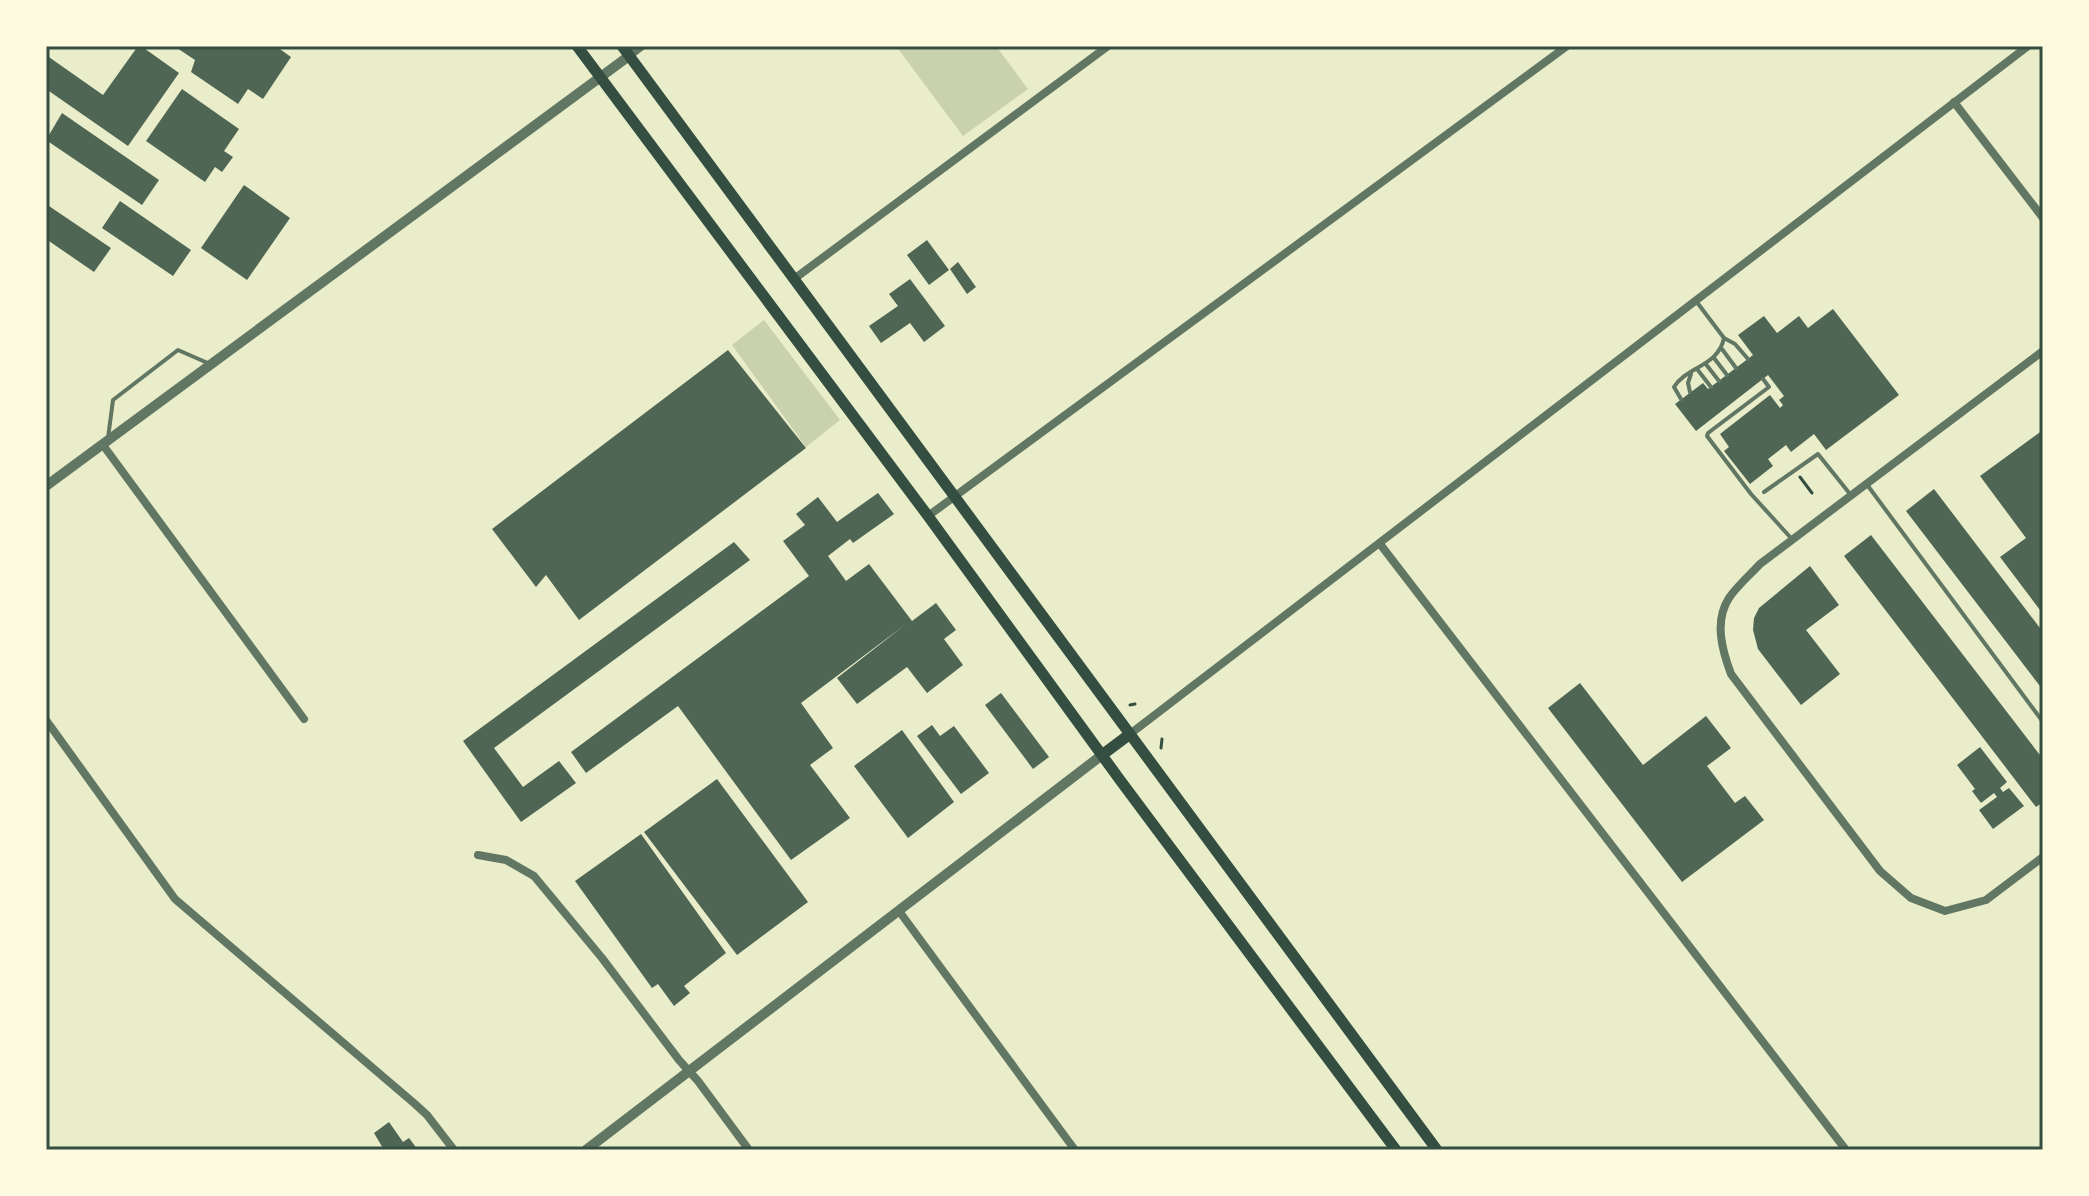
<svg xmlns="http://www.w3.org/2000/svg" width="2089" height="1196" font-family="'Golos Text',sans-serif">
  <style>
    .green { fill: #cad2ad }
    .building { fill: #4f6655 }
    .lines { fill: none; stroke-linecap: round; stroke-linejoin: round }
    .path { stroke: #344e41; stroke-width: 3 }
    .service { stroke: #617663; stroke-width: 4 }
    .minor { stroke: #617663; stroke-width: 8 }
    .tertiary { stroke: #617663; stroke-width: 10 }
    .secondary { stroke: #344e41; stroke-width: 11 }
    .neatline { fill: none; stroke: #344e41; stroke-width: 3 }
  </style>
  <rect width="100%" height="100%" fill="#e9edc9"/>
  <path class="green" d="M896,46h100l32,43 -65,47z
    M764,320l76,100 -34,27 -74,-102z"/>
  <path class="building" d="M138,46h3l38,27 -51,73 -82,-57v-34l57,40z
    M174,46h103v1l14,10 -28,42 -15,-10 -10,15 -47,-32 4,-12z
    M182,89l57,40 -15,22 9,6 -11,15 -7,-5 -10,15 -59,-41z
    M62,113l97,67 -17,25 -96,-65z
    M244,185l46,33 -43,62 -46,-32z
    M120,201l71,49 -18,26 -71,-48z
    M46,204l65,44 -17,24 -48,-33z
    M927,240l22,30 -20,15 -22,-30z
    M958,262l18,25 -9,7 -17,-25z
    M910,279l35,47 -21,16 -14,-19 -29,20 -12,-17 29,-20 -9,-12z
    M1833,309l66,86 -73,55 -12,-16 -23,18 -5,-7 -18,14 5,7 -23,18 -26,-33 5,-4 -9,-13 50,-39 10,13 3,-3 -4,-5 5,-4 -16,-21 -72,56 -21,-27 28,-21 5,6 45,-34 -15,-20 26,-19 13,17 22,-17 9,12z
    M728,350l78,98 -227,172 -33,-45 -10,12 -44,-58z
    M2043,430v184l-43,-57 26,-19 -46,-62z
    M1934,489l109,143v58l-137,-179z
    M878,493l16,21 -41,29 -3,-4 -22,17 18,25 23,-17 43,57 24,-18 20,27 -12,9 19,26 -36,28 -20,-26 -50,37 -20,-26 69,-54 -105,79 32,45 -23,17 40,53 -59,42 -113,-154 -92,67 -15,-21 238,-176 -26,-35 22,-16 -9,-11 22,-17 19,25z
    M1871,535l172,224v43l-7,5 -192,-251z
    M734,542l16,18 -256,188 29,39 36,-26 17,22 -55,39 -58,-81z
    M1810,566l29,39 -33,25 34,44 -39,31 -43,-56 -5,-19 1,-12 5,-10z
    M1580,683l63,82 63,-49 25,32 -24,18 28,37 10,-7 19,24 -82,62 -134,-174z
    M1001,693l48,64 -16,12 -48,-64z
    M932,725l8,11 14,-10 35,47 -28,21 -44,-58z
    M902,730l52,72 -46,36 -54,-72z
    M1980,747l27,35 -7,6 3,4 6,-4 15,18 -31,23 -14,-19 18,-13 -3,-4 -13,10 -9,-12 3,-2 -18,-24z
    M717,779l91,123 -71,53 -93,-123z
    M641,834l85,119 -42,33 6,7 -16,13 -16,-22 -6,4 -77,-107z
    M389,1122l14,20 6,-4 9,12h-34l-10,-17z"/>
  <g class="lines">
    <path class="path" d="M1800,477l12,16
      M1130,705l5,-1
      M1161,748l1,-9"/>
    <path class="service" d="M1696,301l28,37 11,6 13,15
      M1722,349l14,19
      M1714,358l13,17
      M1705,363l14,18
      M1697,369l14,18
      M1763,379l6,8 -61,46 -1,3 44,58 40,44
      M1690,392l-2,-9 3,-9
      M1681,399l-7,-12c13,-21 44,-20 50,-49
      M108,438l5,-38 65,-50 32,14
      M1868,486l175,236
      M1764,492l54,-38 32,40"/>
    <path class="minor" d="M629,56l13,-10
      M1954,102l89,116
      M794,279l314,-233
      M2043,351l-283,213c-10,11 -23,22 -31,34 -15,23 -7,52 2,76l149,197 31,27 34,13 41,-11 57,-43
      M103,445l201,274
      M928,516l639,-470
      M1380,544l466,606
      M46,720l129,179 240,205 12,11 27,35
      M1130,734l898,-688
      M478,855l28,5 28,16 68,82 77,102 19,21 51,69
      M899,911l176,239"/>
    <path class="tertiary" d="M46,486l583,-430
      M586,1150l516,-395"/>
    <path class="secondary" d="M577,46l351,470 192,264 276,370
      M622,46l815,1104
      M1102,755l28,-21"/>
  </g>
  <rect width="2089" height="1196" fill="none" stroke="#fefae0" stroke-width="96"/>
  <rect x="48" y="48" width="1993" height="1100" class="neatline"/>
</svg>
